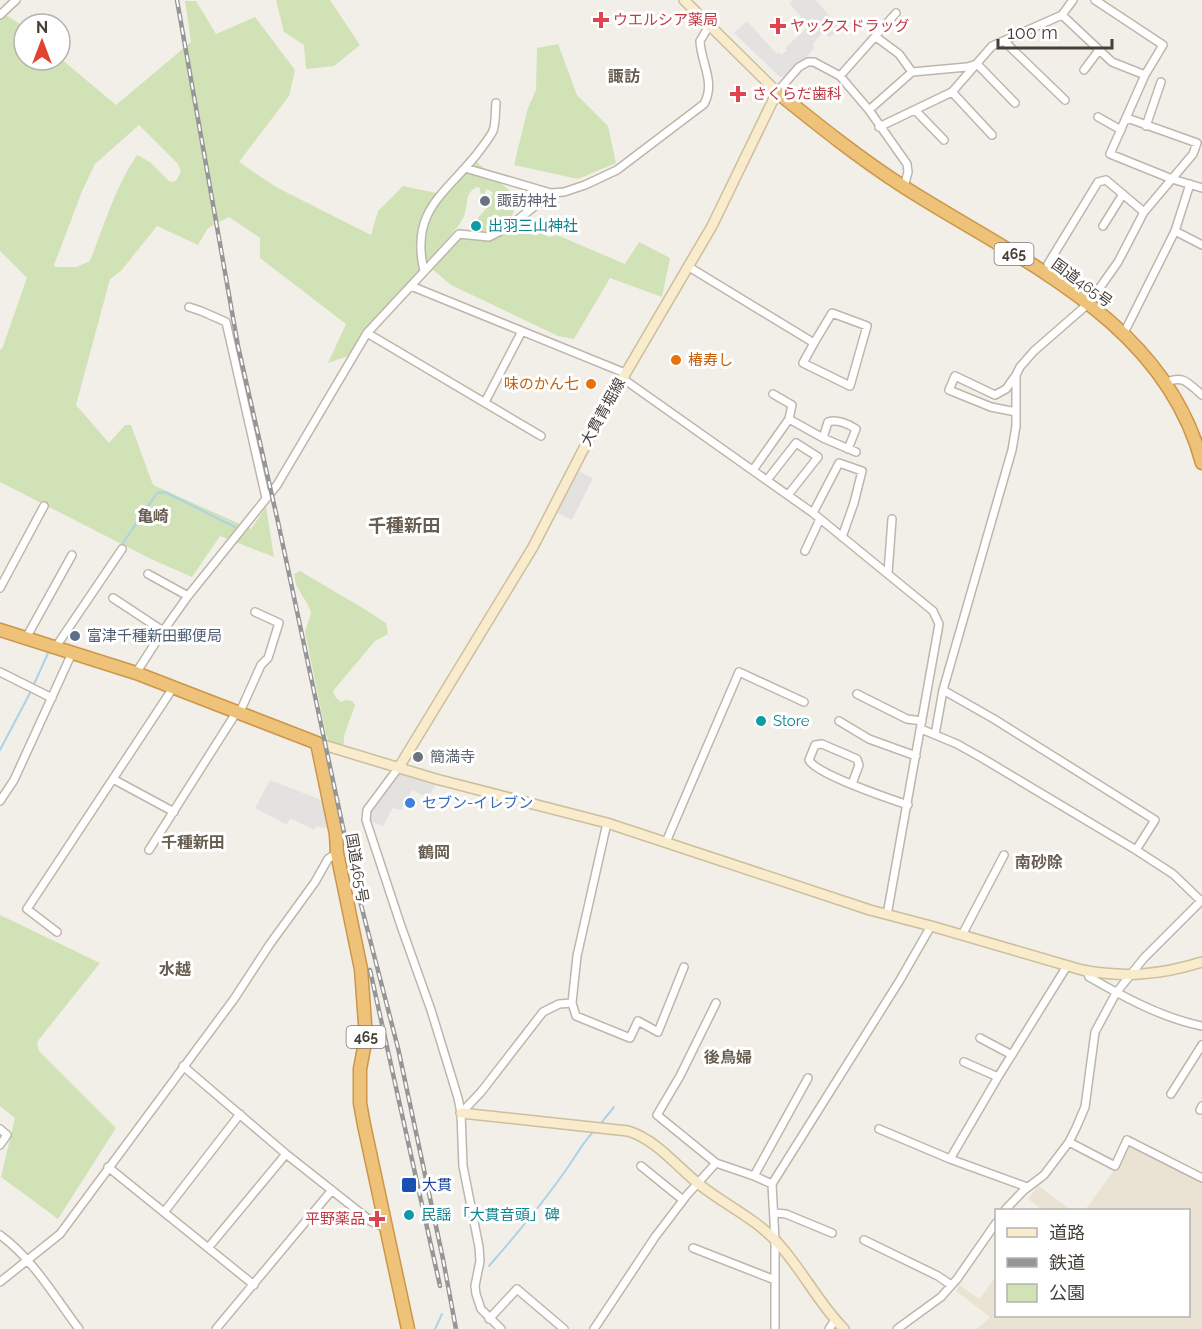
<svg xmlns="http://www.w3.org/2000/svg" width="1202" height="1329" font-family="Raleway,'Noto Sans JP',sans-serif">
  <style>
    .education { fill: #eae3d4 }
    .green { fill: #d0e2b6; fill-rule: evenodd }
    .parking { fill: #e4e2e0 }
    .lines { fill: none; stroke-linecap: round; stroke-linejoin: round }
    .stream { stroke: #acd2e8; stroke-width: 2 }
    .street-casing { stroke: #bdb6ac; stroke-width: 10 }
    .secondary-casing { stroke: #cdbe9d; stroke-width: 12 }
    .highway-casing { stroke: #cc9649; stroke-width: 15 }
    .street { stroke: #fff; stroke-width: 7 }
    .secondary { stroke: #f9eccc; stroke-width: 9 }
    .highway { stroke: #eec278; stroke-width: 12 }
    .rail-casing { stroke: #969696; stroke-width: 4.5 }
    .rail { stroke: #fff; stroke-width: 2; stroke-dasharray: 7; stroke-linecap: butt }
    .health-dot { fill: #e0444e; stroke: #fff; stroke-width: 2 }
    .worship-dot { fill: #6b7280; stroke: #fff; stroke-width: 2 }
    .culture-dot { fill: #0f9aa8; stroke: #fff; stroke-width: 2 }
    .food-dot { fill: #e8710a; stroke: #fff; stroke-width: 2 }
    .service-dot { fill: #5c6f8a; stroke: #fff; stroke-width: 2 }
    .shop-dot { fill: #3f7fe0; stroke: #fff; stroke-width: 2 }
    .transit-dot { fill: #1a4fb4; stroke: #fff; stroke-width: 2 }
    .labels { text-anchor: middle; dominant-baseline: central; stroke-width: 6; stroke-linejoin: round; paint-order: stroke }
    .shield { fill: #fff; stroke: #7d7974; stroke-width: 1.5 }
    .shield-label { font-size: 14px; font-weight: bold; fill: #453f38 }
    .health-label { font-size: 15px; fill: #be3a42; stroke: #fff; text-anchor: start }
    .worship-label { font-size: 15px; fill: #5b616d; stroke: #fff; text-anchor: start }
    .culture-label { font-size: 15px; fill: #0d838f; stroke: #fff; text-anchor: start }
    .street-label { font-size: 15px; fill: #453f38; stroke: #fff }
    .food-label { font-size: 15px; fill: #c56008; stroke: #fff; text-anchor: start }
    .service-label { font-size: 15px; fill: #4e5e75; stroke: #fff; text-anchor: start }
    .shop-label { font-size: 15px; fill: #366cbe; stroke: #fff; text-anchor: start }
    .transit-label { font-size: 15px; fill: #164399; stroke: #fff; text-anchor: start }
    .neighbourhood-label { font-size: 16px; font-weight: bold; fill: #675d50; stroke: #fff }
    .quarter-label { font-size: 18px; font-weight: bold; fill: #675d50; stroke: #fff }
  </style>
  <rect width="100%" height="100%" fill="#f2efe8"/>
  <path class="education" d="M1126,1145l76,38v146h-225l13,-12 -34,-26 3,-6 21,14 14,-20h2v37h192v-106h-103l32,-44z
    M1039,1185v1l32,24h-28l-15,-11z"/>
  <path class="green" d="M276,0h54l30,45 -26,21 -28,3 -2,-24 -20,-13z
    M185,1h11l20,33 39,-17 40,53 -6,26 -50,66 37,25 95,48 7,-24 25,-25 38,8 30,-37 47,41 -7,21 38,18 8,-2 68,29 14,-22 31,16 -8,39 -52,-19 -36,61 -16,-3 -107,-51 -25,-21 -78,92 -20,7 18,-39 -86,-66v-20l-31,-21 -21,11 -10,17 -41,-19 -36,45 -11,8 -34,126 33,38 16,-18h6l22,60 98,44 15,-22 8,50 -54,-21 -28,41 -41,-18 -151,-77v-133h2l25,-71 -27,-27v-240l24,16v33h36v-2l56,47 75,-63zM139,125l39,39 3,7 -5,10 -6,1 -20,-20 -13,-7c-22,32 -33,71 -47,106l-14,6h-20l-2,-2 29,-76 12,-25zM477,187l3,1v5l4,1 3,-5 6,4 -3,6 1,4 -21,24v4l4,2 -16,4 -10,14 -6,3 -3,-3c6,-13 19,-21 25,-35 5,-11 -1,-22 13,-29z
    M558,44l19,51 31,31 8,37 -38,16 -64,-14 14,-57 8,-18 1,-42z
    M300,571l66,39 20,13 2,11 -13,7 -42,50 3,7 5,4 5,-2 6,1 3,4 -11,31v8l-8,1 -7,-3 -3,-8 -21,-102 6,-19 -3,-8 -12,-20 -2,-11z
    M0,915l100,48 -63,79 2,9 77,77 -58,91 -57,-42 14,-59 -15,-12z"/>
  <path class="parking" d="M793,0h23l24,28 -10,9 -7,-5 -7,8 -3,4 1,4 -8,10 -10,7 -8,11 -8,1 -46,-44 13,-12 30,33 2,-2 3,3 5,-5 -2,-2 24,-22 -20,-23z
    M576,470l17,8 -21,42 -17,-8z
    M404,773l33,9 -9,16 -16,-8 -11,20 -8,-2 -10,18 -14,-5 3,-13 24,-32z
    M270,780l56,22 4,26 -14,-1 -2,3 -24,-12 -3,7 -32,-17z"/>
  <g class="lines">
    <path class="stream" d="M121,546l36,-53 8,-1 70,35
      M0,750l30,-57 19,-42
      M601,1123l13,-16
      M489,1266c27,-31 53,-62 77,-96 9,-13 16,-26 27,-38
      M435,1329l7,-15"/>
    <defs>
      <path id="street" d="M1095,0l68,45 -18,30 -35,79 62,25 30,9
        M0,15l16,-15
        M1062,15l50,47 33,13
        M876,37l23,17 13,18 55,-5 10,-3 38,39
        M1004,41l61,59
        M1084,70l15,-20
        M840,76l56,-63
        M777,92l22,-25 9,-5h6l26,14 29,34 38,54 1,8 -4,15
        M952,92l40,43
        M869,110l43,-38
        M915,110l29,30
        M1098,117l23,13
        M1146,126l15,-44
        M879,127l73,-35 40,-46 70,-31 11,-15
        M465,168l86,25
        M1103,226l20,-32
        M1175,231l27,14
        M1048,264l50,-82 8,-2 38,32
        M689,267l125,76 -11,20 47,23 17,-60 -35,-13 -18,30
        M424,271c-14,-60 20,-76 53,-117 5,-7 12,-15 16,-23 3,-9 2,-19 3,-28
        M411,286l214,87
        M189,307l12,4 25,11 40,176
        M367,333l174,103
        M1124,333l51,-102 15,-47
        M1016,375l-10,14 -11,6 -40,-19 -6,14 42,17 25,5
        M622,378l191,135 120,98 6,13 -52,291
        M1165,383c18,-9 23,0 37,12
        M485,402l37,-71
        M789,419l34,19 33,14
        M823,438l5,-16c9,-3 21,2 28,7l-8,20
        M753,470l36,-51 3,-14 -19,-11
        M767,480l29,-37 22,14 -30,38
        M813,513l26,-50 23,8 -8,32 -12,34
        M805,551l15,-32
        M888,573l4,-54
        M148,574l40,22
        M0,588l44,-82
        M113,598l50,33
        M26,638l46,-83
        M55,648l67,-99
        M0,672l52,26
        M136,673l27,-42 25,-35 89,-111 90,-152 92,-99 30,3 21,-11 41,-33 13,-1 21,-7 32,-15 87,-66c12,-22 -3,-40 -4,-63l9,-15
        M943,690l51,29 161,101 -19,30
        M857,694l50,25 15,2
        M239,714l22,-49 7,-7 11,-35 -24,-11
        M839,721l30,18 47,17
        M921,729l36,15 25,14 154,92 37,24 28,27
        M935,735l8,-45 69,-240 4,-24v-51l4,-8 14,-16 55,-48 29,-41 26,-50 49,-58 4,-11 -70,-25
        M399,767l-32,43 -1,10 35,106 30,84 27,88 3,15 2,53 16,81 1,14 -5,25 1,8 5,15 20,20
        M113,779l61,33
        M852,784l7,-19 -2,-6 -35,-15 -7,1 -6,15c7,14 81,39 99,45
        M0,801l14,-21 58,-127
        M607,823l-30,133 -5,47 4,13 54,22 8,-17 20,11 26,-65
        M666,842l73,-170 65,30
        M149,850l87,-137
        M57,932l-30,-23 146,-221
        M962,935l42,-80
        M1087,971l2,6c35,20 73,41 113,49
        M716,1003l-36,73 -23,39 59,48 38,13 18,8
        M980,1038l32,17
        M964,1062l34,15
        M183,1066l103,88 86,68 14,6
        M1171,1094l31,-49
        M1200,1110l2,-4
        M461,1113l20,-21 62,-80 16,-8 13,-1
        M0,1129l7,6 -7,10
        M879,1129l71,30 77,28
        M1069,1142l46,24 12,-26 75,38
        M950,1159l48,-82 69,-111
        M641,1166l42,34
        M108,1167l146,118
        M754,1176l54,-98
        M1005,1210l18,-19 21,-16 25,-33 7,-14 9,-21 10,-75 21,-39 28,-35 58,-58
        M165,1211l75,-97
        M775,1213l11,1 46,19
        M0,1235c33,24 54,61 79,94
        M864,1240l74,36 13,9
        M208,1248l78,-94
        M693,1248l82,32
        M0,1282l60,-48 174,-235 36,-55 45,-62 13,-23 9,-6
        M489,1319l28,-30 47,40
        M216,1329l116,-139
        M594,1329l61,-92 32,-42 29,-32
        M775,1329v-89l-3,-56 128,-204 31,-54
        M829,1329l6,-9
        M897,1329l44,-32 16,-18 39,-56"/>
      <path id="secondary" d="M317,743l119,36 171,44 263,87 61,16 151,44c43,8 78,5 120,-8
        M399,767l134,-220 67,-130 112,-191 65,-134 -93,-92
        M461,1113l167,18c29,9 48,35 72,54 24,19 56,34 77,57 25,27 41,61 67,87"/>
      <path id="highway" d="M777,92c41,33 82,66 127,95 114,73 260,132 298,276
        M0,630l136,43 181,70 19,91 1,19 24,116 5,68 -6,32v34l4,22 44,204"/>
    </defs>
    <use href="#street" class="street-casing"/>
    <use href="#secondary" class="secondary-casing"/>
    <use href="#highway" class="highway-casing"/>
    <use href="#street" class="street"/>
    <use href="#secondary" class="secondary"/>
    <use href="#highway" class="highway"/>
    <defs>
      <path id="rail" d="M177,0l61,346 40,176 74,348 46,178 45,211 13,70
        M370,970l70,316"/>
    </defs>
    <use href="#rail" class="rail-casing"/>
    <use href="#rail" class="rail"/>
  </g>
  <g class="health-dot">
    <path d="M598 11h6v6h6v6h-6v6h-6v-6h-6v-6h6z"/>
    <path d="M775 17h6v6h6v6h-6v6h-6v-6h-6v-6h6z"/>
    <path d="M735 85h6v6h6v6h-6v6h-6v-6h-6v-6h6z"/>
    <path d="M374 1210h6v6h6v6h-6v6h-6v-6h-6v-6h6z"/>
  </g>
  <g class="worship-dot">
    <circle cx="485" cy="201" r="6"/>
    <circle cx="418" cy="757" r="6"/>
  </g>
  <g class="culture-dot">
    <circle cx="476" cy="226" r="6"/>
    <circle cx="761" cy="721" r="6"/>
    <circle cx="409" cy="1215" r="6"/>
  </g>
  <g class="food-dot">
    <circle cx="676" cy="360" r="6"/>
    <circle cx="591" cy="384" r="6"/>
  </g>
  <circle class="service-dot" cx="75" cy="636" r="6"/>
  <circle class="shop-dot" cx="410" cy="803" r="6"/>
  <rect class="transit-dot" x="401" y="1177" width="16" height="16" rx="3"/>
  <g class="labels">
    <g class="shield">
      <rect x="994.5" y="243" width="39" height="22" rx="4.5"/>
      <rect x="346.5" y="1026" width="39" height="22" rx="4.5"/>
    </g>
    <g class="shield-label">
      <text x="1014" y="254">465</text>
      <text x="366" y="1037">465</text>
    </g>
    <g class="health-label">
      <text x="613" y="20">ウエルシア薬局</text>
      <text x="790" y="26">ヤックスドラッグ</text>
      <text x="752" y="94">さくらだ歯科</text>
      <text x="365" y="1219" text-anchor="end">平野薬品</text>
    </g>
    <g class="worship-label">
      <text x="497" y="201">諏訪神社</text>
      <text x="430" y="757">簡満寺</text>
    </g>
    <g class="culture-label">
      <text x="488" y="226">出羽三山神社</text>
      <text x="773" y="721">Store</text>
      <text x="421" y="1215">民謡 「大貫音頭」碑</text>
    </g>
    <g class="street-label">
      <text transform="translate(1082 283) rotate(36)">国道465号</text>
      <text transform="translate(603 412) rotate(-61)">大貫青堀線</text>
      <text transform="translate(357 868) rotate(80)">国道465号</text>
    </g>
    <g class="food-label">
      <text x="688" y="360">椿寿し</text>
      <text x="579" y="384" text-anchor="end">味のかん七</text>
    </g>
    <g class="service-label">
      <text x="87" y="636">富津千種新田郵便局</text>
    </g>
    <g class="shop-label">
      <text x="422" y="803">セブン-イレブン</text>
    </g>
    <g class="transit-label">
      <text x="422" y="1185">大貫</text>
    </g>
    <g class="neighbourhood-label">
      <text x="624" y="76">諏訪</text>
      <text x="153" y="516">亀崎</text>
      <text x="193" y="842">千種新田</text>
      <text x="434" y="852">鶴岡</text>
      <text x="1039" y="862">南砂除</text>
      <text x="175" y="969">水越</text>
      <text x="728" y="1057">後鳥婦</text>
    </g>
    <g class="quarter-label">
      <text x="404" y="525">千種新田</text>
    </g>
  </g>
  <rect x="995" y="1209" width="195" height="108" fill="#ffffff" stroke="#b5b2af" stroke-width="1.5"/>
  <rect x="1007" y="1228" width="30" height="9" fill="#f9eccc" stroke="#b5b2af" stroke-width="1.5"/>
  <text x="1049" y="1239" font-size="18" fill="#453f38">道路</text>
  <rect x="1007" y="1258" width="30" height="9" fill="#969696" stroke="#b5b2af" stroke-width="1.5"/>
  <text x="1049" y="1269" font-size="18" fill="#453f38">鉄道</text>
  <rect x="1007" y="1284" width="30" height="18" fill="#d0e2b6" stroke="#b5b2af" stroke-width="1.5"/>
  <text x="1049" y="1299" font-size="18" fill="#453f38">公園</text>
  <g transform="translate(42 42)"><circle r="28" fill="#ffffff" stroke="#b5b2af" stroke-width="1.5"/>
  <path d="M0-4.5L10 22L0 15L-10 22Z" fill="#e24330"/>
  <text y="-9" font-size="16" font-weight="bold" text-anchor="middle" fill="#453f38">N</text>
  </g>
  <path d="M998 39v9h114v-9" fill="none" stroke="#453f38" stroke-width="3"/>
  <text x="1007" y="39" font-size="18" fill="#453f38" stroke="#ffffff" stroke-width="4.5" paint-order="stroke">100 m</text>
</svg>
